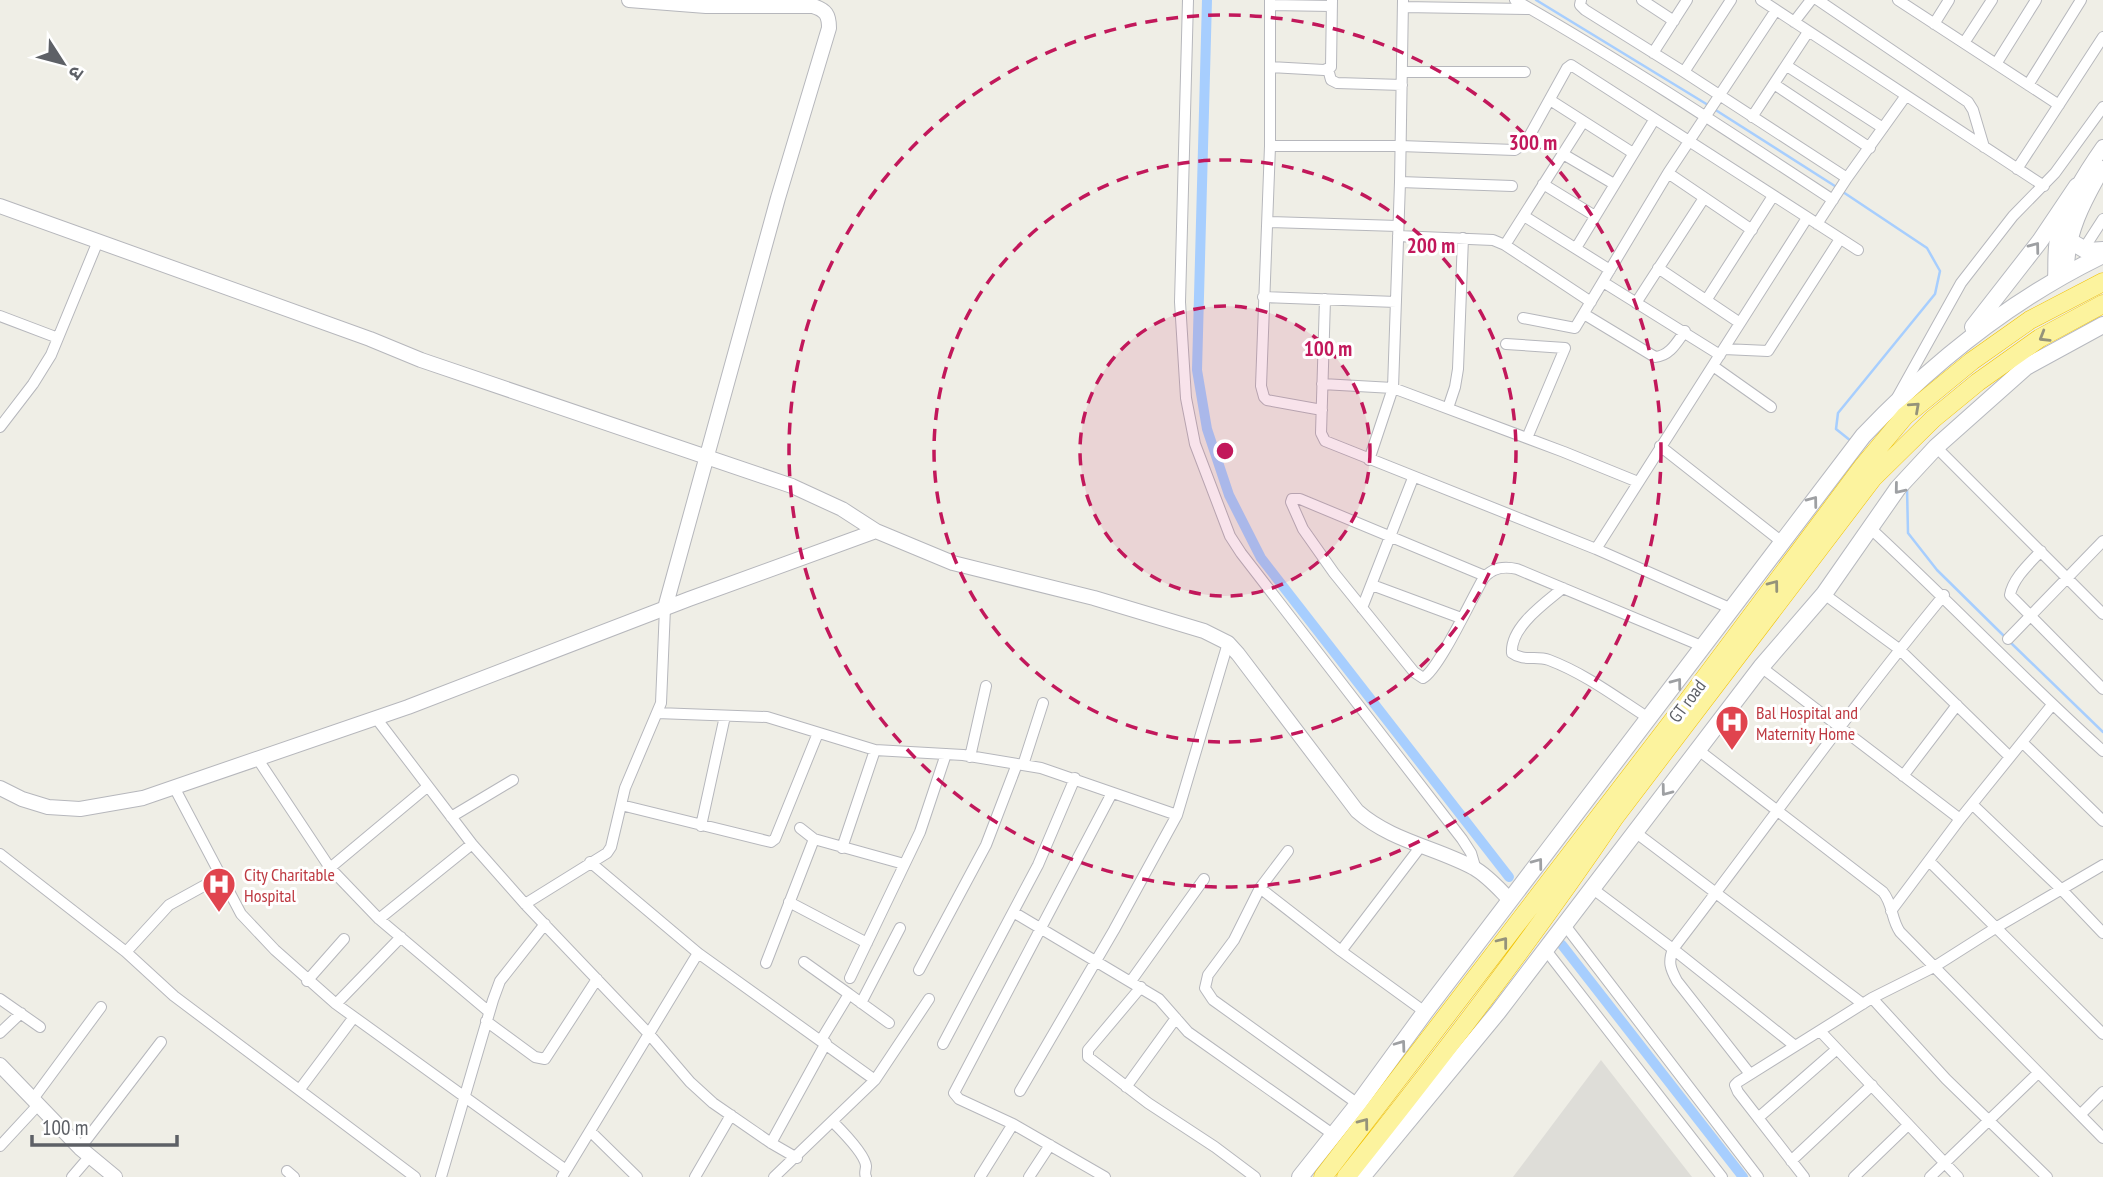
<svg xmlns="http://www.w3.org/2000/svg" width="2103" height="1177" font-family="'PT Sans Narrow','Noto Sans Devanagari',sans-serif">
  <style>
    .industrial { fill: #deddd8 }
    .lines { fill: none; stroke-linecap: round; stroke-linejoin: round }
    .stream { stroke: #a7cefe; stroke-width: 2.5 }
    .canal { stroke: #a7cefe; stroke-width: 10 }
    .minor-casing { stroke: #b6b7bc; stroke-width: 12 }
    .tertiary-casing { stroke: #b6b7bc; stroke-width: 16 }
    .secondary-casing { stroke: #b7b9bf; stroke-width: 18 }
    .trunk-casing { stroke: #f1c204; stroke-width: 19 }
    .minor { stroke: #fff; stroke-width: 10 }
    .tertiary { stroke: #fff; stroke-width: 14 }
    .secondary { stroke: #fff; stroke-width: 16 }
    .trunk { stroke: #fcf39e; stroke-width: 18 }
    .oneway { stroke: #9ea0a3 }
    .oneway2 { stroke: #95937a }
    .ring { fill: none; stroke: #c2185b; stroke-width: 3.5; stroke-dasharray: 12 9 }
    .labels { text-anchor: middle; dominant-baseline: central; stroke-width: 6; stroke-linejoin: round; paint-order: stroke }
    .street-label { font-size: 18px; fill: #5d6066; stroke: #fff }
    .health-label { font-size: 18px; fill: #be3a42; stroke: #fff; text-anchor: start }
    .centre { fill: #c2185b; stroke: #fff; stroke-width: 3.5 }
    .ring-label { font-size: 21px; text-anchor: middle; font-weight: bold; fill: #c2185b; stroke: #fff; stroke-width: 6; stroke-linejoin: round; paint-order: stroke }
  </style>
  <rect width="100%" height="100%" fill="#efeee6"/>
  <path class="industrial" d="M1601,1060l91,117h-179z"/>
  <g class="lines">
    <path class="stream" d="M1536,0l172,105
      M1714,109l124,79
      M1843,192l84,56 13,23 -5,23 -97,119 -2,16 15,12
      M1907,487l1,46 29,37 68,67
      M2010,642l93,90"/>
    <path class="canal" d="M1207,0l-10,370 10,59 22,66 32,63 248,319
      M1562,945l181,232"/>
    <defs>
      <path id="minor" d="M1188,0l-8,302 6,96 9,46 35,92 11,17 221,286 9,14 5,17
        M1270,0v146l-9,240 3,11 3,3 55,10
        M1515,0c109,62 213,131 318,200
        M1581,0l-1,5 5,5 99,62 163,106 58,-81
        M1642,0l32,21
        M1761,0l283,186
        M1818,0l150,102 5,8 11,37
        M1898,0l161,105
        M1270,5l62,1
        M1403,7l126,2
        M1794,22l17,-22
        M1934,24l15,-24
        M1964,43l28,-43
        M1653,53l34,-53
        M1996,64l40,-64
        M1787,66l96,62
        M1270,67l54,3 7,-3 1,-67
        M1328,69l3,11 6,3 65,2
        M1403,72h122
        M1684,72l47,-72
        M1774,84l96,64
        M2028,85l53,-85
        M1550,100l83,53
        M1752,117l56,-85
        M1270,146h130l115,4 11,-8 41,-74 4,-3 287,185
        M1563,154l51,30
        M2017,169l86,-132
        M1668,173l84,57
        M1400,182l112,4
        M1543,184l52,32
        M1524,216l86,54
        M1268,222l130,4
        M1817,224l30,-46
        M1398,236l95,4 12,5 86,57
        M1505,245l78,-123
        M1576,248l78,-128
        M2083,250l20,-31
        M1658,268l82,55
        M1603,282l117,73
        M1263,297l133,5
        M1325,299l-4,134 4,8 271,108 136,60
        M1707,299l66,-103
        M1636,303l68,-105
        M1584,314l71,43c15,-1 22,-15 30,-26
        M0,316l58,22
        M1523,318l52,10 93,-155 108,-163
        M1506,344l59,4 -38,90
        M1724,349l44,2 72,-112
        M1713,366l58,41
        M1322,384l71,4 171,64 74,30
        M1898,396l63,-113 52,-67 42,-43 48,-66
        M1448,408l7,-21 3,-18 5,-131
        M0,427l33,-43 18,-29 47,-114
        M1660,446l122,96
        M1936,447l167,167
        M1369,460l24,-72 7,-206 3,-182
        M1870,528c79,73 153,151 233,223
        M1596,549l211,-331
        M2041,551c-11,12 -28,27 -31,44l93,94
        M1485,576l-185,-77h-8l-1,3 12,27 31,44 80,99 9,6c15,-7 49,-80 60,-99 9,-12 21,-13 34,-10l187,78
        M1372,585l89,33
        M1563,588c-18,15 -53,39 -51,65 12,9 24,2 37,7 37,14 68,38 101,59
        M1824,594l75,55 111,108
        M1362,608l51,-130
        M2008,639l95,-98
        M1761,667l199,152
        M657,713l110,4 108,33 88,5 78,13 136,47
        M376,718l96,126 53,60 124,130 41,48 23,21 58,40 26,15
        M2022,742l81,79
        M1697,749l186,143c10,12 8,27 17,40l203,206
        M970,757l16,-71
        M257,758l73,110 49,51 109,92
        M1023,765l20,-62
        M1903,776l54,-71
        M174,787l67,127 34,36 61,54 230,166
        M1972,804l90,86 41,43
        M621,805l150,37 4,-3 43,-106
        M451,817l62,-37
        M701,826l24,-110
        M800,828l14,11 90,25
        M1635,832l228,172
        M842,848l33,-98
        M1288,851l-28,37 -26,52 -26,35 -3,13 8,12 145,104
        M0,854l126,98 48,44 241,181
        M1929,861l174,173
        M590,862l108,91 177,127
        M330,868l97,-81
        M1260,888l81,63 84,61
        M1593,889l80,60 122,97
        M789,902l78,41
        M525,904l82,-51 4,-6 14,-59 36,-85 4,-95
        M1891,911l69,-92 92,-114
        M1013,912l146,87 29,33 146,103
        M379,919l93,-75
        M1564,924l194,253
        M1545,949l177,228
        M1341,951l80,-105
        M126,952l43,-47 51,-28
        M804,962l45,32
        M766,963l48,-124
        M919,970l67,-125 31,-81
        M850,978l70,-146 26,-78
        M307,981l37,-42
        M1131,981l73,-102
        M1141,987l-53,63v7l60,46 67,44 40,30
        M1872,998l74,81 101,98
        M0,999l40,28
        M861,1003l39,-75
        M336,1004l65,-67
        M486,1021l49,36 10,2 52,-80
        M1820,1031l138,146
        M0,1033l21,-20
        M821,1040l28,-46 40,29
        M943,1044l95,-179 37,-87
        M1750,1074l-73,-93c-7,-13 -9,-19 -4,-32 91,-118 176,-239 271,-354
        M1126,1087l50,-69
        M300,1089l54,-72
        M1020,1091l94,-161 63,-115 51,-172
        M33,1099l68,-92
        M2081,1114l22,-22
        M1758,1118l79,-69
        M833,1122c8,8 32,32 33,44 0,4 -2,7 0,11
        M590,1131l47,46
        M771,1143l55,-100
        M0,1146l38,-41
        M80,1148l81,-106
        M1791,1161l81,-76
        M287,1171l7,6
        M72,1177l18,-21
        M441,1177l52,-177 7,-19 45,-57
        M562,1177l136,-224
        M695,1177l36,-62
        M774,1177l101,-97 54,-81
        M980,1177l33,-53
        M1029,1177l21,-32
        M1105,1177l-92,-53 -54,-25 -5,-6 158,-300
        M1804,1177l-66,-85 -3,-7 3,-3 134,-84 62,-31 63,-40 106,-62
        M1854,1177l53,-51
        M1930,1177l108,-104"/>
      <path id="tertiary" d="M629,0l77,6h107c13,4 16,9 16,22l-51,170 -113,410
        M0,206l370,133 51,21 371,126 50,23 34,22 77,32 141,35 110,33 24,12 10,11 119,157c34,30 78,36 117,57 14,8 25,21 36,32
        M2067,273c-1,-39 17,-72 36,-105
        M2055,279c1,-14 -1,-30 3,-44 8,-32 26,-61 45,-88
        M0,788l22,11 26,8 32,2 63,-11 265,-91 281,-108 187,-68
        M0,1065l80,83 35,29"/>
      <path id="secondary" d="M2070,241l17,10 16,-1
        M1973,327l67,-86 37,-55
        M1300,1177l58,-73 67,-92 438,-576c70,-74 147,-136 240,-181
        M1362,1177l136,-165 263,-345 63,-73 74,-106 38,-41 90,-80 77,-42"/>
      <path id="trunk" d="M1323,1177l357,-466 184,-246 41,-49 67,-55 58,-41 73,-38
        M1346,1177c93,-117 185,-236 269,-360l258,-339 60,-59 45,-37 62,-44 63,-34"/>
    </defs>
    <use href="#minor" class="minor-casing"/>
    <use href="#tertiary" class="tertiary-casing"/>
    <use href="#secondary" class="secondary-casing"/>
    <use href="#trunk" class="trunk-casing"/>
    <use href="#minor" class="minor"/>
    <use href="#tertiary" class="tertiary"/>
    <use href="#secondary" class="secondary"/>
    <use href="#trunk" class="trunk"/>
  </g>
  <defs><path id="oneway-chevron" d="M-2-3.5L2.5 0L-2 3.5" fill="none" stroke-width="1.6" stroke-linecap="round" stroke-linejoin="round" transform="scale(1.75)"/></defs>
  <g class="oneway">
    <use href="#oneway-chevron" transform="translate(2035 247) rotate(-53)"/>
    <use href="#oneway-chevron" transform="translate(1899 489) rotate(129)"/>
    <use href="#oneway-chevron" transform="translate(1813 501) rotate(-53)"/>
    <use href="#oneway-chevron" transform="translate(1677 683) rotate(-53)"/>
    <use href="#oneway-chevron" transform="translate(1666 791) rotate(127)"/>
    <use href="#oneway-chevron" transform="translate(1538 863) rotate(-53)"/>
    <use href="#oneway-chevron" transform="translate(1401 1045) rotate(-54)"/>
  </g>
  <g class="oneway2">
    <use href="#oneway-chevron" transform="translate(2044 337) rotate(149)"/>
    <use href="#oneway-chevron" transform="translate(1915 407) rotate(-42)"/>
    <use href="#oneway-chevron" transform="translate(1774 585) rotate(-53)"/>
    <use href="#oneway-chevron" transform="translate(1503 942) rotate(-52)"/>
    <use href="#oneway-chevron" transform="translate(1364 1123) rotate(-53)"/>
  </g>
  <circle cx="1225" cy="451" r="145" fill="#c2185b" fill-opacity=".12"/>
  <g class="ring">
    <circle cx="1225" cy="451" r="145"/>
    <circle cx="1225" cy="451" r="291"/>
    <circle cx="1225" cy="451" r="436"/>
  </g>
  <defs>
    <symbol id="hospital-pin" viewBox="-11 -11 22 30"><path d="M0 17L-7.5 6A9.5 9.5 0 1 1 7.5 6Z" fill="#e0444e" stroke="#fff"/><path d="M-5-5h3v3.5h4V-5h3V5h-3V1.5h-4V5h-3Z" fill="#fff"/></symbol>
  </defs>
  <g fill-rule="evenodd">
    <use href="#hospital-pin" x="1713" y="703" width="38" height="52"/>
    <use href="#hospital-pin" x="200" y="865" width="38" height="52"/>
  </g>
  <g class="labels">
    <g class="street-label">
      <text transform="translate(1687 701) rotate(-53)">GT road</text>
    </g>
    <g class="health-label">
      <text x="1756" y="712">Bal Hospital and<tspan x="1756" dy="21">Maternity Home</tspan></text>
      <text x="244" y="874">City Charitable<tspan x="244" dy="21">Hospital</tspan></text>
    </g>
  </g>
  <circle cx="1225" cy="451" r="10" class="centre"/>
  <g class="ring-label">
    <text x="1533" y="150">300 m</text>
    <text x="1431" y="253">200 m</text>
    <text x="1328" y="356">100 m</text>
  </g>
  <g transform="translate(63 63) rotate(126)" stroke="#ffffff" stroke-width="5" paint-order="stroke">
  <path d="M0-5L12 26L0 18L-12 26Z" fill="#5d6066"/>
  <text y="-10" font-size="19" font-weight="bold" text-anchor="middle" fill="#5d6066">उ</text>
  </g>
  <path d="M32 1135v10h145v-10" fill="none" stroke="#5d6066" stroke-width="3.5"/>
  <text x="42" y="1135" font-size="21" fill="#5d6066" stroke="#ffffff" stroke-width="5" paint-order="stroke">100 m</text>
</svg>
